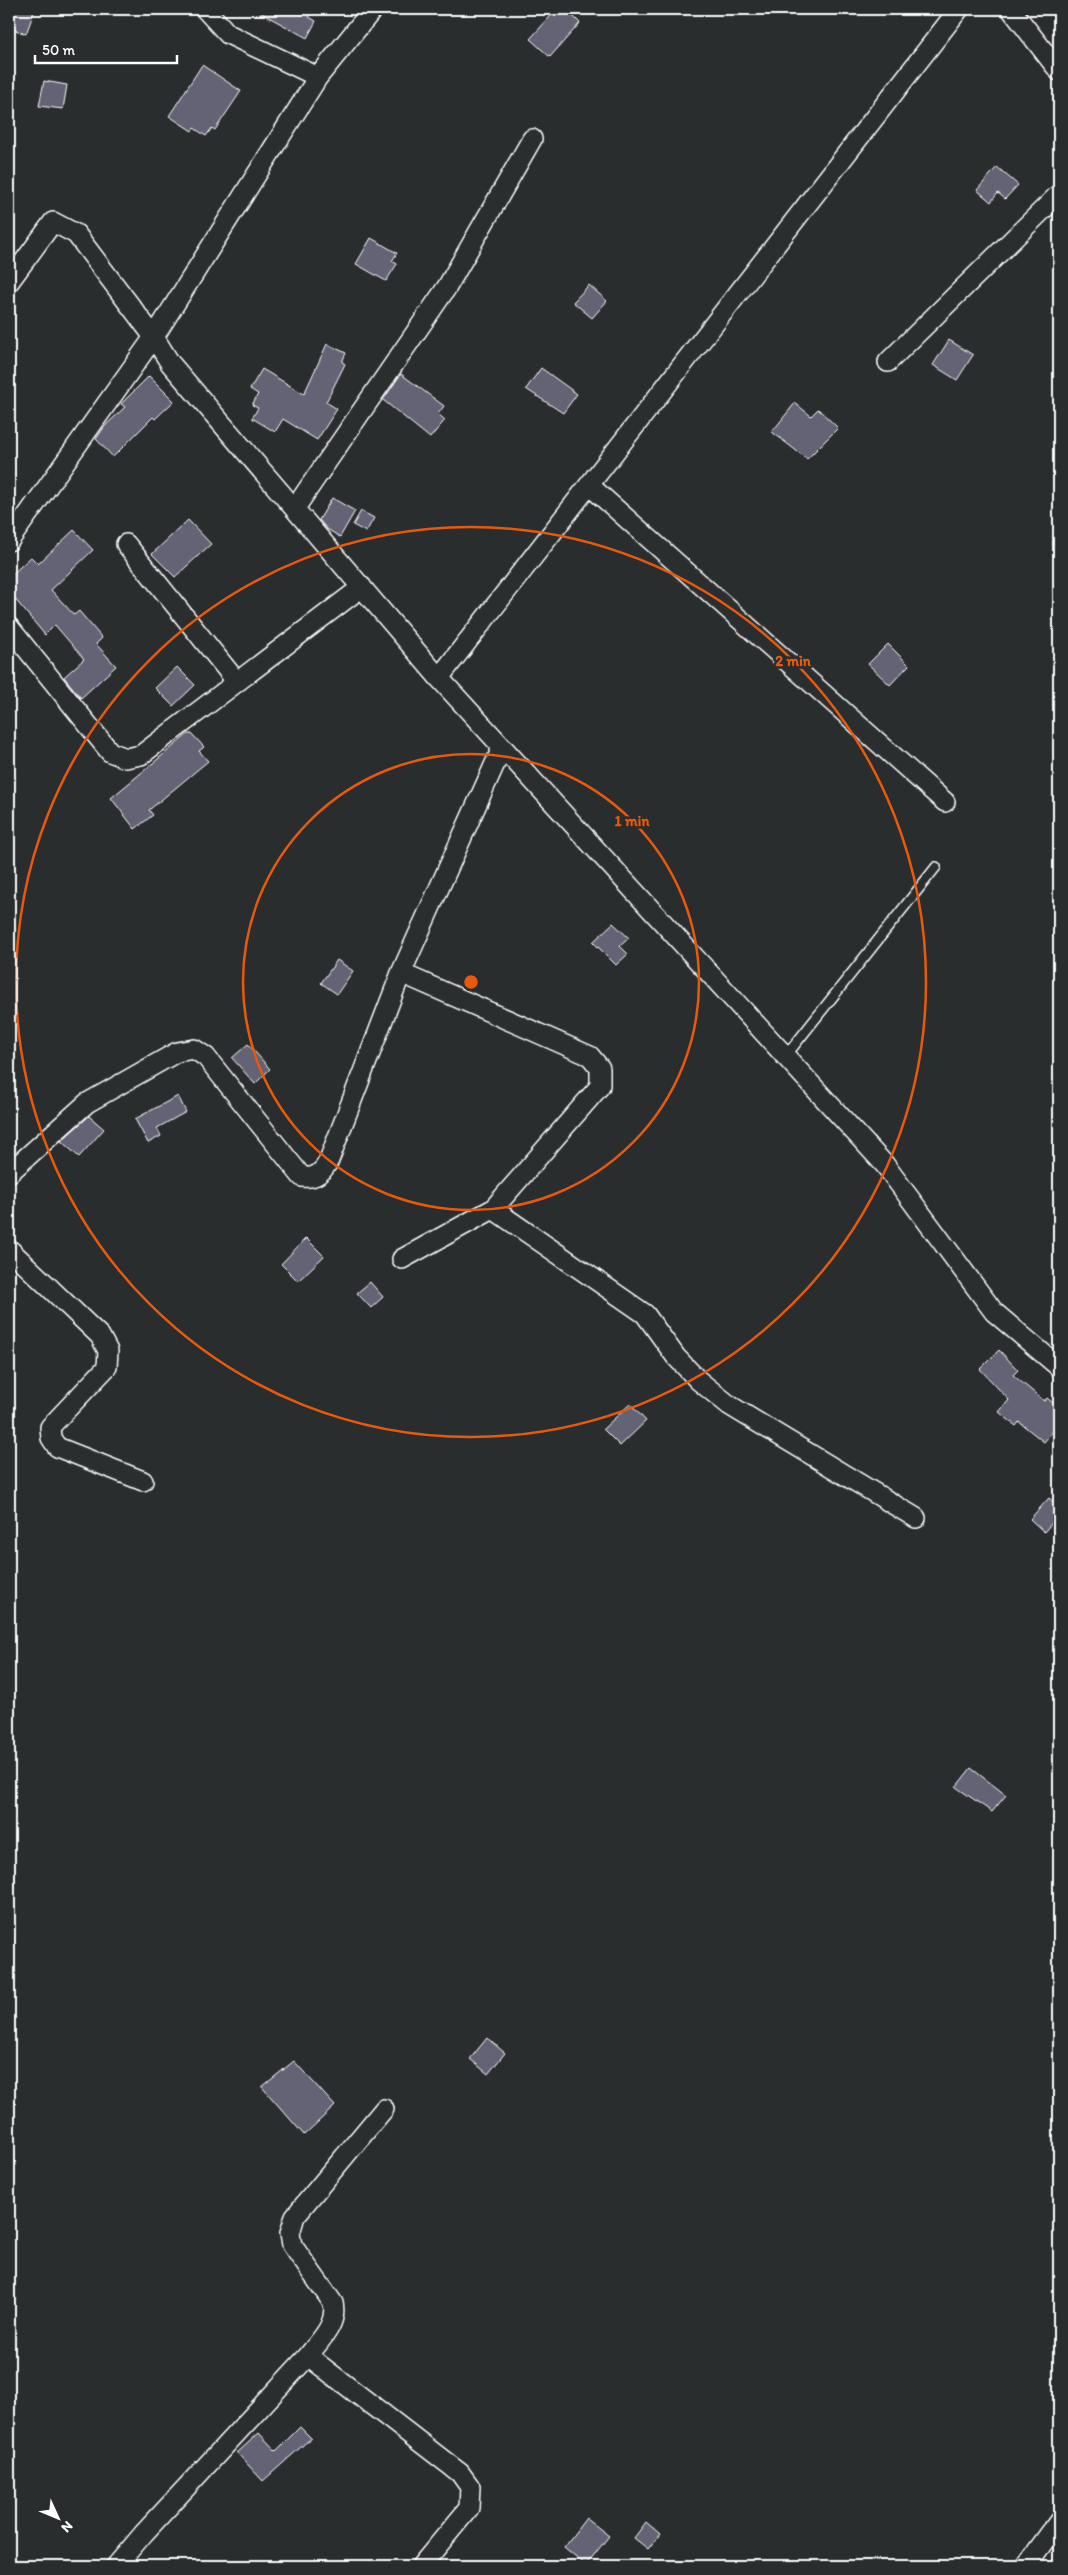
<svg xmlns="http://www.w3.org/2000/svg" width="1068" height="2575" font-family="Itim,sans-serif">
  <style>
    .building { fill: #646375; stroke: #fff }
    .lines { fill: none; stroke-linecap: round; stroke-linejoin: round }
    .service-casing { stroke: #fff; stroke-width: 12 }
    .minor-casing { stroke: #fff; stroke-width: 22 }
    .service { stroke: #2a2d2e; stroke-width: 9 }
    .minor { stroke: #2a2d2e; stroke-width: 19 }
    .ring { fill: none; stroke: #e8590c; stroke-width: 2.5 }
    .centre { fill: #e8590c; stroke: #2a2d2e; stroke-width: 2.5 }
    .ring-label { font-size: 15px; text-anchor: middle; font-weight: bold; fill: #e8590c; stroke: #2a2d2e; stroke-width: 5; stroke-linejoin: round; paint-order: stroke }
  </style>
  <rect width="100%" height="100%" fill="#2a2d2e"/>
  <filter id="ink" filterUnits="userSpaceOnUse"><feTurbulence type="fractalNoise" baseFrequency=".02" numOctaves="2"/><feDisplacementMap in="SourceGraphic" scale="10" xChannelSelector="R" yChannelSelector="G"/><feConvolveMatrix kernelMatrix="1 2 1 2 8 2 1 2 1" color-interpolation-filters="sRGB"/></filter>
  <g filter="url(#ink)">
    <path class="building" d="M16,9h19l-9,25 -16,-6z
      M254,9h60l-5,8 7,4 -9,17z
      M557,9h22l-6,7 7,7 -30,34 -20,-18z
      M202,65l39,26 -26,39 -3,-2 -6,8 -12,-8 -2,3 -23,-15z
      M44,81l23,4 -4,24 -24,-3z
      M997,167l21,18 -13,14 -7,-6 -7,9 -14,-12z
      M371,238l26,15 -5,8 5,3 -11,17 -30,-17z
      M589,285l18,16 -15,17 -19,-16z
      M949,340l24,15 -16,25 -24,-15z
      M327,344l19,9 -4,9 3,2 -19,38 11,7 -20,31 -34,-21 -8,13 -23,-14 6,-10 -6,-3 6,-11 -8,-5 12,-20 42,25z
      M541,368l36,26 -14,19 -37,-24z
      M401,374l43,32 -6,8 7,6 -15,18 -47,-38z
      M149,376l25,25 -19,18 -2,-2 -40,40 -17,-18 9,-13 20,-19 -4,-3z
      M795,403l16,13 7,-7 20,19 -31,31 -35,-27z
      M332,498l23,13 -15,26 -13,-8 -8,-9z
      M361,511l13,7 -8,14 -13,-7z
      M188,520l23,24 -36,33 -23,-23z
      M74,530l19,20 -42,40 23,25 5,-4 23,27 -6,6 20,22 -35,32 -17,-21 20,-18 -29,-34 -10,10 -36,-43v-15l22,-20 7,7z
      M888,644l21,21 -19,20 -22,-21z
      M177,667l18,18 -22,21 -18,-18z
      M188,734h4l12,13 -5,4 9,10 -59,49 4,5 -18,14 -24,-31z
      M613,923l16,15 -9,8 8,8 -12,11 -23,-23z
      M337,960l16,11 -16,23 -16,-11z
      M248,1044l22,25 -15,15 -23,-26z
      M178,1096l8,16 -29,16 4,8 -13,7 -13,-24z
      M89,1116l15,13 -25,28 -18,-16z
      M306,1238l18,18 -26,25 -17,-17z
      M370,1282l13,15 -12,11 -14,-15z
      M999,1350l19,20 -5,5 31,26 3,-3 12,10v16l-15,18 -25,-20 -3,4 -17,-14 10,-12 -29,-31z
      M630,1404l16,17 -26,25 -17,-17z
      M1049,1498l10,9v8l-15,17 -14,-13z
      M971,1768l35,27 -14,17 -36,-25z
      M487,2038l18,15 -17,21 -18,-15z
      M294,2061l41,45 -31,29 -42,-48z
      M300,2427l11,11 -48,43 -26,-28 22,-20 17,18z
      M586,2518l23,18 -23,29 -22,-18z
      M646,2522l14,12 -12,15 -14,-11z"/>
    <g class="lines">
      <defs>
        <path id="service" d="M785,1057l151,-190"/>
        <path id="minor" d="M205,9l23,25 90,43
          M1011,9l48,62
          M9,282l44,-60 23,12 78,103 16,26 269,315 446,487 109,147 65,55
          M888,362l171,-168
          M589,485l356,317
          M295,508l152,-221 85,-148
          M9,541l145,-204 164,-260 55,-68
          M126,544l111,138
          M9,627l101,125 16,6 15,-3 221,-168
          M439,678l520,-669
          M401,973l189,83 10,12v18l-107,123 -91,50
          M9,1173l78,-70 90,-51 17,-3 12,8 96,120c14,2 21,-5 27,-17l72,-187 101,-225
          M493,1209l152,105 31,43 22,23 31,25 187,113
          M9,1249l91,87 8,15 -1,16 -57,60 1,11 6,9 86,34
          M308,2356l152,117 10,14 -1,21 -48,58
          M116,2566l28,-33 164,-177c12,-16 30,-32 25,-53l-41,-58 -2,-12 5,-17 89,-107
          M1026,2566l33,-45"/>
      </defs>
      <use href="#service" class="service-casing"/>
      <use href="#minor" class="minor-casing"/>
      <use href="#service" class="service"/>
      <use href="#minor" class="minor"/>
    </g>
  </g>
  <g class="ring">
    <circle cx="471" cy="982" r="228"/>
    <circle cx="471" cy="982" r="455"/>
  </g>
  <circle cx="471" cy="982" r="8" class="centre"/>
  <g class="ring-label">
    <text x="793" y="666">2 min</text>
    <text x="632" y="826">1 min</text>
  </g>
  <rect width="1068" height="2575" fill="none" stroke="#2a2d2e" stroke-width="30"/>
  <rect x="15" y="15" width="1038" height="2545" fill="none" stroke="#fff" stroke-width="2" filter="url(#ink)"/>
  <g transform="translate(58 2518) rotate(134)" stroke="#2a2d2e" stroke-width="4" paint-order="stroke">
  <path d="M0-4L9 19L0 12L-9 19Z" fill="#ffffff"/>
  <text y="-8" font-size="14" font-weight="bold" text-anchor="middle" fill="#ffffff">N</text>
  </g>
  <path d="M35 55v8h142v-8" fill="none" stroke="#ffffff" stroke-width="2.5"/>
  <text x="42" y="55" font-size="15" fill="#ffffff" stroke="#2a2d2e" stroke-width="4" paint-order="stroke">50 m</text>
</svg>
